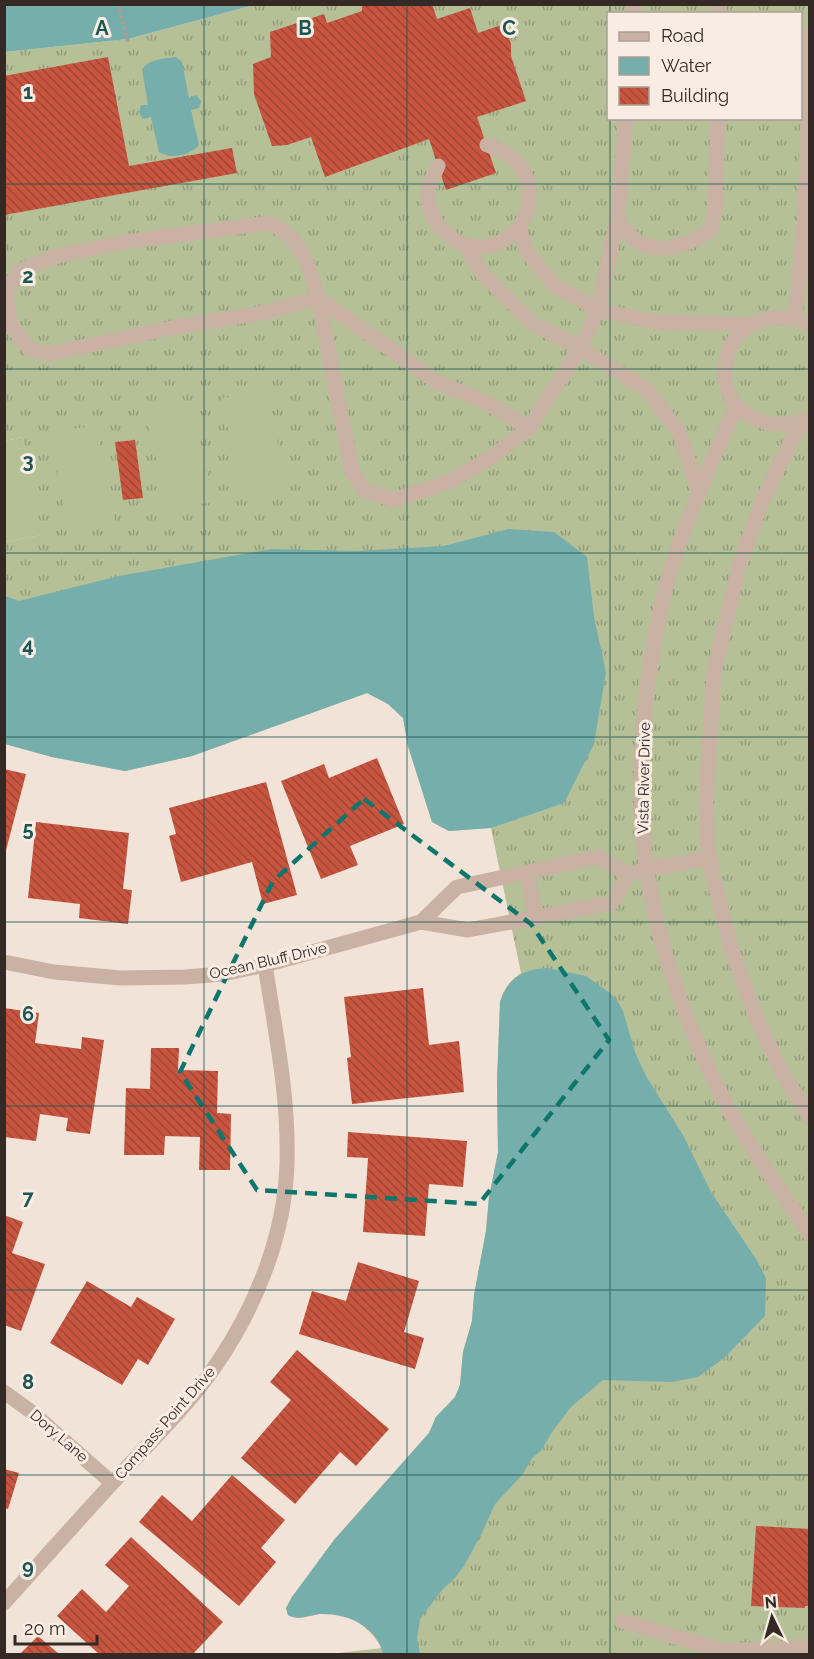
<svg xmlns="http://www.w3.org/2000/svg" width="814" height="1659" font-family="Raleway,sans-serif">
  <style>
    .grass { fill: url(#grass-tufts); fill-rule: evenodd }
    .pitch { fill: #b5c097 }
    .water { fill: #76aeac }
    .building { fill: url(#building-back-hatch) }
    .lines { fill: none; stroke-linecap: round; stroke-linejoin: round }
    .path { stroke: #b49b8e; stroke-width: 4; stroke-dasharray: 3 3; stroke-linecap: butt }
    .service { stroke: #c9b1a3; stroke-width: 15 }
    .minor { stroke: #c9b1a3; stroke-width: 15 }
    .marked { fill: none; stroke: #0f766e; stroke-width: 4.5; stroke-dasharray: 12 8; stroke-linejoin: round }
    .grid { fill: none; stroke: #1b5554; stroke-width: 1.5; stroke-opacity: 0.55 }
    .labels { text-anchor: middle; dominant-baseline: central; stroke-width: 6; stroke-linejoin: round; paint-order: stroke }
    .street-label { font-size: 15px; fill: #342925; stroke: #f9ede3 }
    .grid-label { font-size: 20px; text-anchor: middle; font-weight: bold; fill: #1b5554; stroke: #f9ede3; stroke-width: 6; stroke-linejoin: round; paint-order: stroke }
  </style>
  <defs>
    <pattern id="grass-tufts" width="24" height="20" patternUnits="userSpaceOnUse" patternTransform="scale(1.5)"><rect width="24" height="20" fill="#b5c097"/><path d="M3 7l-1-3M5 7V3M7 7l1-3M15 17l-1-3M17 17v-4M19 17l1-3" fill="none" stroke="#949c7b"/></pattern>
    <pattern id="building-back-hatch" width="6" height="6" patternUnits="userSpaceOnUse" patternTransform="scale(1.5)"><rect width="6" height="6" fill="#c7553f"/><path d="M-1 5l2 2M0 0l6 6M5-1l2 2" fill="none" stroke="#a24635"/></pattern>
  </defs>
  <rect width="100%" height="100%" fill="#f1e3d7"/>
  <path class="grass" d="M254,5h555v1649h-479l52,-6c-16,-25 -36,-39 -67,-33 -10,2 -18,5 -27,0l-2,-7 6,-11 42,-57 95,-107 7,-16 19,-20 5,-12 3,-33 9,-31 2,-26 12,-64 3,-34 9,-44 -1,-70 3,-81c4,-14 10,-21 21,-29l-30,-145 -42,3 -17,-9 -24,-76 -5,-28 -15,-14 -21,-11 -175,63 -67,15 -73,-14 -47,-13v-202l36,-7 -18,-98 -18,4v-389l123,-13zM608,14h192v104h-192z"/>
  <path class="pitch" d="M268,390l18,98 -45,8 -19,-98z
    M193,404l19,98 -46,8 -19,-97z
    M96,425l18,98 -46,7 -18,-97z
    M23,437l19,98 -37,7v-101z"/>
  <path class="water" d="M4,5l1,-1 249,1 -126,34 -123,13z
    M176,57l6,5 7,36 7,-3 5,6 -2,7 -8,2 8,35c-8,10 -29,15 -40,7l-8,-35 -8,2 -4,-7 2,-7h7l-6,-36c9,-11 21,-10 34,-12z
    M509,529l45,3 33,25 7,60 12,55 -12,72 -30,59 -73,25 -42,3 -17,-9 -24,-76 -5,-28 -15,-14 -21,-11 -175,63 -67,15 -73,-14 -47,-13v-148l14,5 100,-25 153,-27 85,2 87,-5z
    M547,968l39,8 24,17 8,9 5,9 12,41 11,24 37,59 28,57 45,67 10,19 -1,38 -41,42 -26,19 -26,5 -69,-2 -32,27 -19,25 -11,19 -8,6 -11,18 -27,29 -13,29 -18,33 -10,13 -12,11 -22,29 -3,20 3,15h-37c-6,-28 -36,-41 -63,-40 -12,1 -21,7 -32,1l-2,-7 6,-11 42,-57 95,-107 7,-16 19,-20 5,-12 3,-33 9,-31 2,-26 12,-64 3,-34 9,-45 -1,-69 3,-81c7,-24 24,-33 47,-34z"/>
  <path class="building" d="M362,4h70l5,15 33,-11 8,25 26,-9 7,20v12l15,45 -49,16 19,56 -50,17 -17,-51 -104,38 -14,-40 -24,8 -15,1 -18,-52 -1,-30 18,-7 -1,-25 54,-18 3,9 35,-12z
    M108,57l21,109 103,-18 5,25 -233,42v-139z
    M135,440l8,58 -20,2 -8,-58z
    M377,758l27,66 -54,22 8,19 -37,14 -40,-98 43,-17 5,14z
    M4,769l22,5 -21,80h-1z
    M266,782l31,113 -34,9 -11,-42 -71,20 -12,-46 7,-2 -7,-26z
    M36,822l93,11 -6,56 9,1 -4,34 -49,-6 1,-14 -52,-6z
    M423,988l6,57 30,-4 5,51 -112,12 -5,-46 4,-1 -7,-60z
    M4,1008l35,5 -4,30 46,6 1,-12 22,3 -14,94 -24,-3 2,-13 -28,-4 -4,27 -32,-4z
    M151,1048h28l-1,22 40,1 -1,42 14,1 -1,56h-31l1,-33 -35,-1 -1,19h-40l2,-67 24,1z
    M348,1132l119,9 -4,46 -34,-3 -4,52 -62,-4 5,-74 -21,-1z
    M4,1215l19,7 -11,31 33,11 -24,67 -17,-6z
    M358,1262l61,19 -15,51 20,6 -9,31 -116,-35 13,-43 34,10z
    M87,1281l44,26 6,-10 38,22 -27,46 -10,-6 -16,26 -72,-42z
    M297,1350l92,79 -33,37 -16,-14 -45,52 -54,-46 50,-58 -21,-18z
    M4,1469l15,4 -11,36 -4,-1z
    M232,1475l53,45 -24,28 15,14 -37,44 -100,-84 23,-27 30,26z
    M756,1526l54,3v77h-5v2l-54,-2z
    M131,1537l92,85 -30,32h-94l-42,-38 25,-27 24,23 23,-26 -24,-21z
    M38,1636l21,18h-39z"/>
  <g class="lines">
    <path class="path" d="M118,4l10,38"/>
    <path class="service" d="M634,14l1,-10
      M718,14v-10
      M438,166c-5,10 -10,19 -10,30 1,27 24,50 51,51 31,0 54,-29 50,-59 -3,-23 -21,-36 -42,-43
      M617,220c7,7 15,19 23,23 23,11 53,1 71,-14l4,-19 3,-92
      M519,228l8,24 27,33 44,25 57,12 97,2
      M465,245l17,28 51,51 47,24 67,42 32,42 20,59
      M529,428l-44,-26 -47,-19 -120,-85c-8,-31 -17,-62 -49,-75l-145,19 -67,14 -39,15 -12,25 4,28 19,25 19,5 128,-27 86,-14 56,-15 34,173 12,19 29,10 58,-19 42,-25 36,-28 51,-80 18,-38 19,-90 9,-102
      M622,1621l101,30 87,-4"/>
    <path class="minor" d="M795,319l10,-104 5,-180
      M736,405c-23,54 -48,108 -65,164 -24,81 -36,194 -27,278 8,79 35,158 68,229 26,56 64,107 98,158
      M806,419c-38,15 -84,-5 -81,-50 3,-46 46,-62 85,-44
      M805,420l-12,17 -32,66 -22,63 -25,106 -8,129 1,41 6,34 17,69 25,70 27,57 28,46
      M527,873l9,44
      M421,922l36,-35 141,-30 30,17 19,-5 63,-11
      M4,962l50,10 67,6 64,-1 38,-3 42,-9 156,-43 47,8 144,-27 16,-29
      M4,1392l29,21 79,70
      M4,1603c38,-42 75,-84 113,-125 34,-37 73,-74 101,-116 39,-58 67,-128 69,-199 2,-67 -12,-133 -22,-198"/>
  </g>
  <path class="marked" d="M364,799l167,125 78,116 -130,164 -222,-14 -77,-118 93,-191z"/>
  <path class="grid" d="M204,4v1650M407,4v1650M610,4v10M610,118v1536M4,184h806M4,369h806M4,553h806M4,737h806M4,922h806M4,1106h806M4,1290h806M4,1475h806"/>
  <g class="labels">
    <g class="street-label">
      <text transform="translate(644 778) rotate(-89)">Vista River Drive</text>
      <text transform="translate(268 961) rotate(-13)">Ocean Bluff Drive</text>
      <text transform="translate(165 1423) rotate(-49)">Compass Point Drive</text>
      <text transform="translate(59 1436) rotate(41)">Dory Lane</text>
    </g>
  </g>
  <g class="grid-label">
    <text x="102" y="35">A</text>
    <text x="305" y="35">B</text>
    <text x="509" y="35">C</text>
    <text x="28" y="99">1</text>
    <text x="28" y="283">2</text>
    <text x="28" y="468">3</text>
    <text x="28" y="652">4</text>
    <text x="28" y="836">5</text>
    <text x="28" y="1021">6</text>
    <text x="28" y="1205">7</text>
    <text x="28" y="1389">8</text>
    <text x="28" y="1574">9</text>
  </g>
  <rect width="814" height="1659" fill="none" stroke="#342925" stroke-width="12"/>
  <rect x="607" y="12" width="195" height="108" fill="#f9ede3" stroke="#aa9f97" stroke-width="1.5"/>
  <rect x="619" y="32" width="30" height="9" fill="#c9b1a3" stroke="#aa9f97" stroke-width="1.5"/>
  <text x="661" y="42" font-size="18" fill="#342925">Road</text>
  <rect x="619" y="57" width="30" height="18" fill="#76aeac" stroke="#aa9f97" stroke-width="1.5"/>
  <text x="661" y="72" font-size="18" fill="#342925">Water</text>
  <rect x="619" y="87" width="30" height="18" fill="url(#building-back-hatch)" stroke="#aa9f97" stroke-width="1.5"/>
  <text x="661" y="102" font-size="18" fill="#342925">Building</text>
  <g transform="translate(772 1617) rotate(355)" stroke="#f9ede3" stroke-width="4.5" paint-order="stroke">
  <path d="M0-4.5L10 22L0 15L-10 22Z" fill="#342925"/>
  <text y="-9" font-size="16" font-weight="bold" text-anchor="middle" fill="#342925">N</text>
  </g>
  <path d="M15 1635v9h82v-9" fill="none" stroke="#342925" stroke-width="3"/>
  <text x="24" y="1635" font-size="18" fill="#342925" stroke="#f9ede3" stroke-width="4.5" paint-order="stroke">20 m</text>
</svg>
